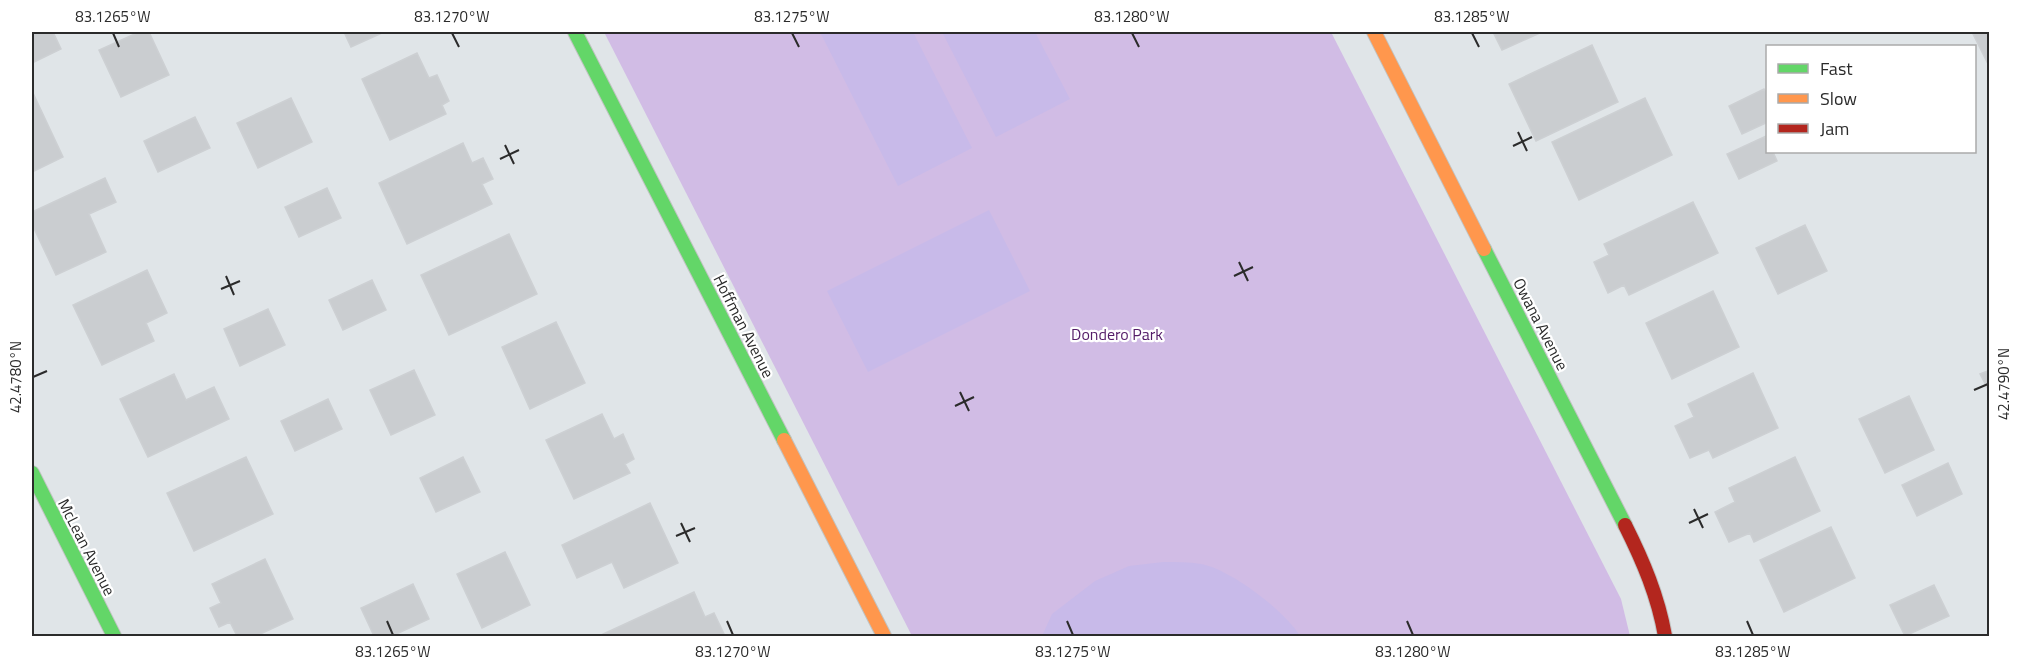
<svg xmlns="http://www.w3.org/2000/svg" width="2021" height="668" font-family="'Titillium Web',sans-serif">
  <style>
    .green { fill: #d1bce5 }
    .pitch { fill: #c8bae9 }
    .building { fill: #cacdd0; stroke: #cdd0d3; stroke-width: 1.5 }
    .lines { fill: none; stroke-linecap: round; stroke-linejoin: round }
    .fast-casing { stroke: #c1c3c2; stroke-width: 16 }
    .slow-casing { stroke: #c1c3c2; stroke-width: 16 }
    .jam-casing { stroke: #c1c3c2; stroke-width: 16 }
    .fast { stroke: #63d668; stroke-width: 14 }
    .slow { stroke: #ff974d; stroke-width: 14 }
    .jam { stroke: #b3261e; stroke-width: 14 }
    .ticks { fill: none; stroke: #2b2b2b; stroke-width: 2 }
    .labels { text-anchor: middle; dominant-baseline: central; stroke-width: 4.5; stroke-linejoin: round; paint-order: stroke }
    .street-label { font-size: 16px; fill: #2b2b2b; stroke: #fff }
    .park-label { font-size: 16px; fill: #531b67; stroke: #fff }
    .neatline { fill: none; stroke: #2b2b2b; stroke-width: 2 }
    .ticks-label { font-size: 15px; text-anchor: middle; fill: #2b2b2b }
  </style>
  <rect width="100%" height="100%" fill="#e0e5e8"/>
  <path class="green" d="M604,32h727l290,567 9,37h-718z"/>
  <path class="pitch" d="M820,32h93l59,116 -74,38z
    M942,32h93l35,67 -74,38z
    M989,210l41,81 -162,81 -41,-81z
    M1163,562c12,0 26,0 38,2 29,5 84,47 99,72h-258l10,-22 43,-33 34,-15z"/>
  <path class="building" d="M32,32h21l8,17 -29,14z
    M139,32h10l20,43 -48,22 -22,-47z
    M344,32h40l-33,15z
    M1493,32h49l-40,18z
    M1972,32h18v36z
    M1592,45l26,57 -82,39 -27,-57z
    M417,53l12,25 8,-3 12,26 -7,4 4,9 -56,26 -28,-61z
    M1764,89l4,7v26l-26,12 -13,-28z
    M33,93l30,64 -31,15v-78z
    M291,98l21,44 -54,26 -21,-45z
    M1645,98l27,57 -93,45 -27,-58z
    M195,117l15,31 -52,24 -14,-31z
    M1766,136l2,16h5l4,9 -38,18 -12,-25z
    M463,143l9,20 11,-5 10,21 -11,5 10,20 -85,40 -28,-61z
    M105,178l11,24 -27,12 17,38 -50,23 -24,-51v-12z
    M327,188l14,30 -42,19 -14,-30z
    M1693,202l25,51 -89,42 -5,-10 -16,8 -14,-31 15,-7 -5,-11z
    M1805,225l22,46 -49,23 -22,-46z
    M509,234l28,60 -88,41 -28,-60z
    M147,270l20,43 -21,10 8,18 -52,24 -29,-60z
    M372,280l14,30 -43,20 -14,-30z
    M1713,291l26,56 -67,32 -26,-56z
    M268,309l17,36 -45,21 -16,-37z
    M556,322l29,61 -55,26 -28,-62z
    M414,370l21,45 -44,20 -21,-45z
    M1990,370v23l-10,-19z
    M1753,373l25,55 -65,30 -4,-8 -19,8 -15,-32 19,-9 -6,-13z
    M174,374l12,26 28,-13 15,32 -81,38 -28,-58z
    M1909,396l25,54 -49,23 -26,-54z
    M328,399l14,30 -47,22 -14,-30z
    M602,414l12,25 9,-5 11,25 -9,5 5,9 -56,26 -28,-59z
    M246,457l27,57 -79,37 -27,-58z
    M463,457l17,35 -44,20 -16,-34z
    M1795,457l25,54 -66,31 -4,-9 -21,9 -14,-30 20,-10 -6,-14z
    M1948,463l14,31 -45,22 -15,-31z
    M650,503l28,60 -54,25 -12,-26 -35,16 -15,-33z
    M1831,527l24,51 -71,34 -24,-52z
    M505,552l25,53 -48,23 -25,-54z
    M265,559l28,60 -37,17h-19l-7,-14 -11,5 -9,-19 11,-5 -9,-19z
    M413,584l16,35 -37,17h-18l-13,-28z
    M1934,585l15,31 -44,20 -15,-31z
    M694,592l11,25 9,-4 11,23h-126z"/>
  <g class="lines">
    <defs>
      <path id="fast" d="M575,32l209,408
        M1484,249l141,276
        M32,473l82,163"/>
      <path id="slow" d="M1374,32l110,217
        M784,440l100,196"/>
      <path id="jam" d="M1625,525c18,36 33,71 40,111"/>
    </defs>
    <use href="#fast" class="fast-casing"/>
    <use href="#slow" class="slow-casing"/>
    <use href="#jam" class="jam-casing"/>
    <use href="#fast" class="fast"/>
    <use href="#slow" class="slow"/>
    <use href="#jam" class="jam"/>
  </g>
  <path class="ticks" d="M113,33l6,14M452,33l7,14M792,33l7,14M1132,33l7,14M1472,33l7,14M1518,132l9,19M505,145l9,19M1513,146l19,-9M500,159l19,-9M1239,262l9,19M226,276l8,19M1234,276l19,-9M221,289l19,-8M33,377l14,-6M1974,390l14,-6M960,392l9,19M955,406l19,-9M1694,509l9,19M681,523l9,19M1689,523l19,-9M676,536l19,-8M387,621l6,14M727,621l6,14M1067,621l6,14M1407,621l6,14M1747,621l6,14"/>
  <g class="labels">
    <g class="street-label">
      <text transform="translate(1541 324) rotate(63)">Owana Avenue</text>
      <text transform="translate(744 326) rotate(63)">Hoffman Avenue</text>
      <text transform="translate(87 547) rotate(63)">McLean Avenue</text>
    </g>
    <g class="park-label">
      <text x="1117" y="334">Dondero Park</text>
    </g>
  </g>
  <rect width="2021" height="668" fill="none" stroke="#ffffff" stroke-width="66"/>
  <rect x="1766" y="45" width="210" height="108" fill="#ffffff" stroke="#aaaaaa" stroke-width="1.5"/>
  <rect x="1778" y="64" width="30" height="9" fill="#63d668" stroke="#aaaaaa" stroke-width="1.5"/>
  <text x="1820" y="75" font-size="18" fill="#2b2b2b">Fast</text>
  <rect x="1778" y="94" width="30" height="9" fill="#ff974d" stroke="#aaaaaa" stroke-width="1.5"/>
  <text x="1820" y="105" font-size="18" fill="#2b2b2b">Slow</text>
  <rect x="1778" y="124" width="30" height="9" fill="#b3261e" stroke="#aaaaaa" stroke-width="1.5"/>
  <text x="1820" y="135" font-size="18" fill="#2b2b2b">Jam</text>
  <rect x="33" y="33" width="1955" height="602" class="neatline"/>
  <g class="ticks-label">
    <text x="113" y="22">83.1265°W</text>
    <text x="452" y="22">83.1270°W</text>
    <text x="792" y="22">83.1275°W</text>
    <text x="1132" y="22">83.1280°W</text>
    <text x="1472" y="22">83.1285°W</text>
    <text transform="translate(16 377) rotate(-90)" y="5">42.4780°N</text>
    <text transform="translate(2004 384) rotate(-90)" y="5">42.4790°N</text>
    <text x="393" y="657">83.1265°W</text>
    <text x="733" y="657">83.1270°W</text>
    <text x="1073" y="657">83.1275°W</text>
    <text x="1413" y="657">83.1280°W</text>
    <text x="1753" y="657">83.1285°W</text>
  </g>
</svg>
